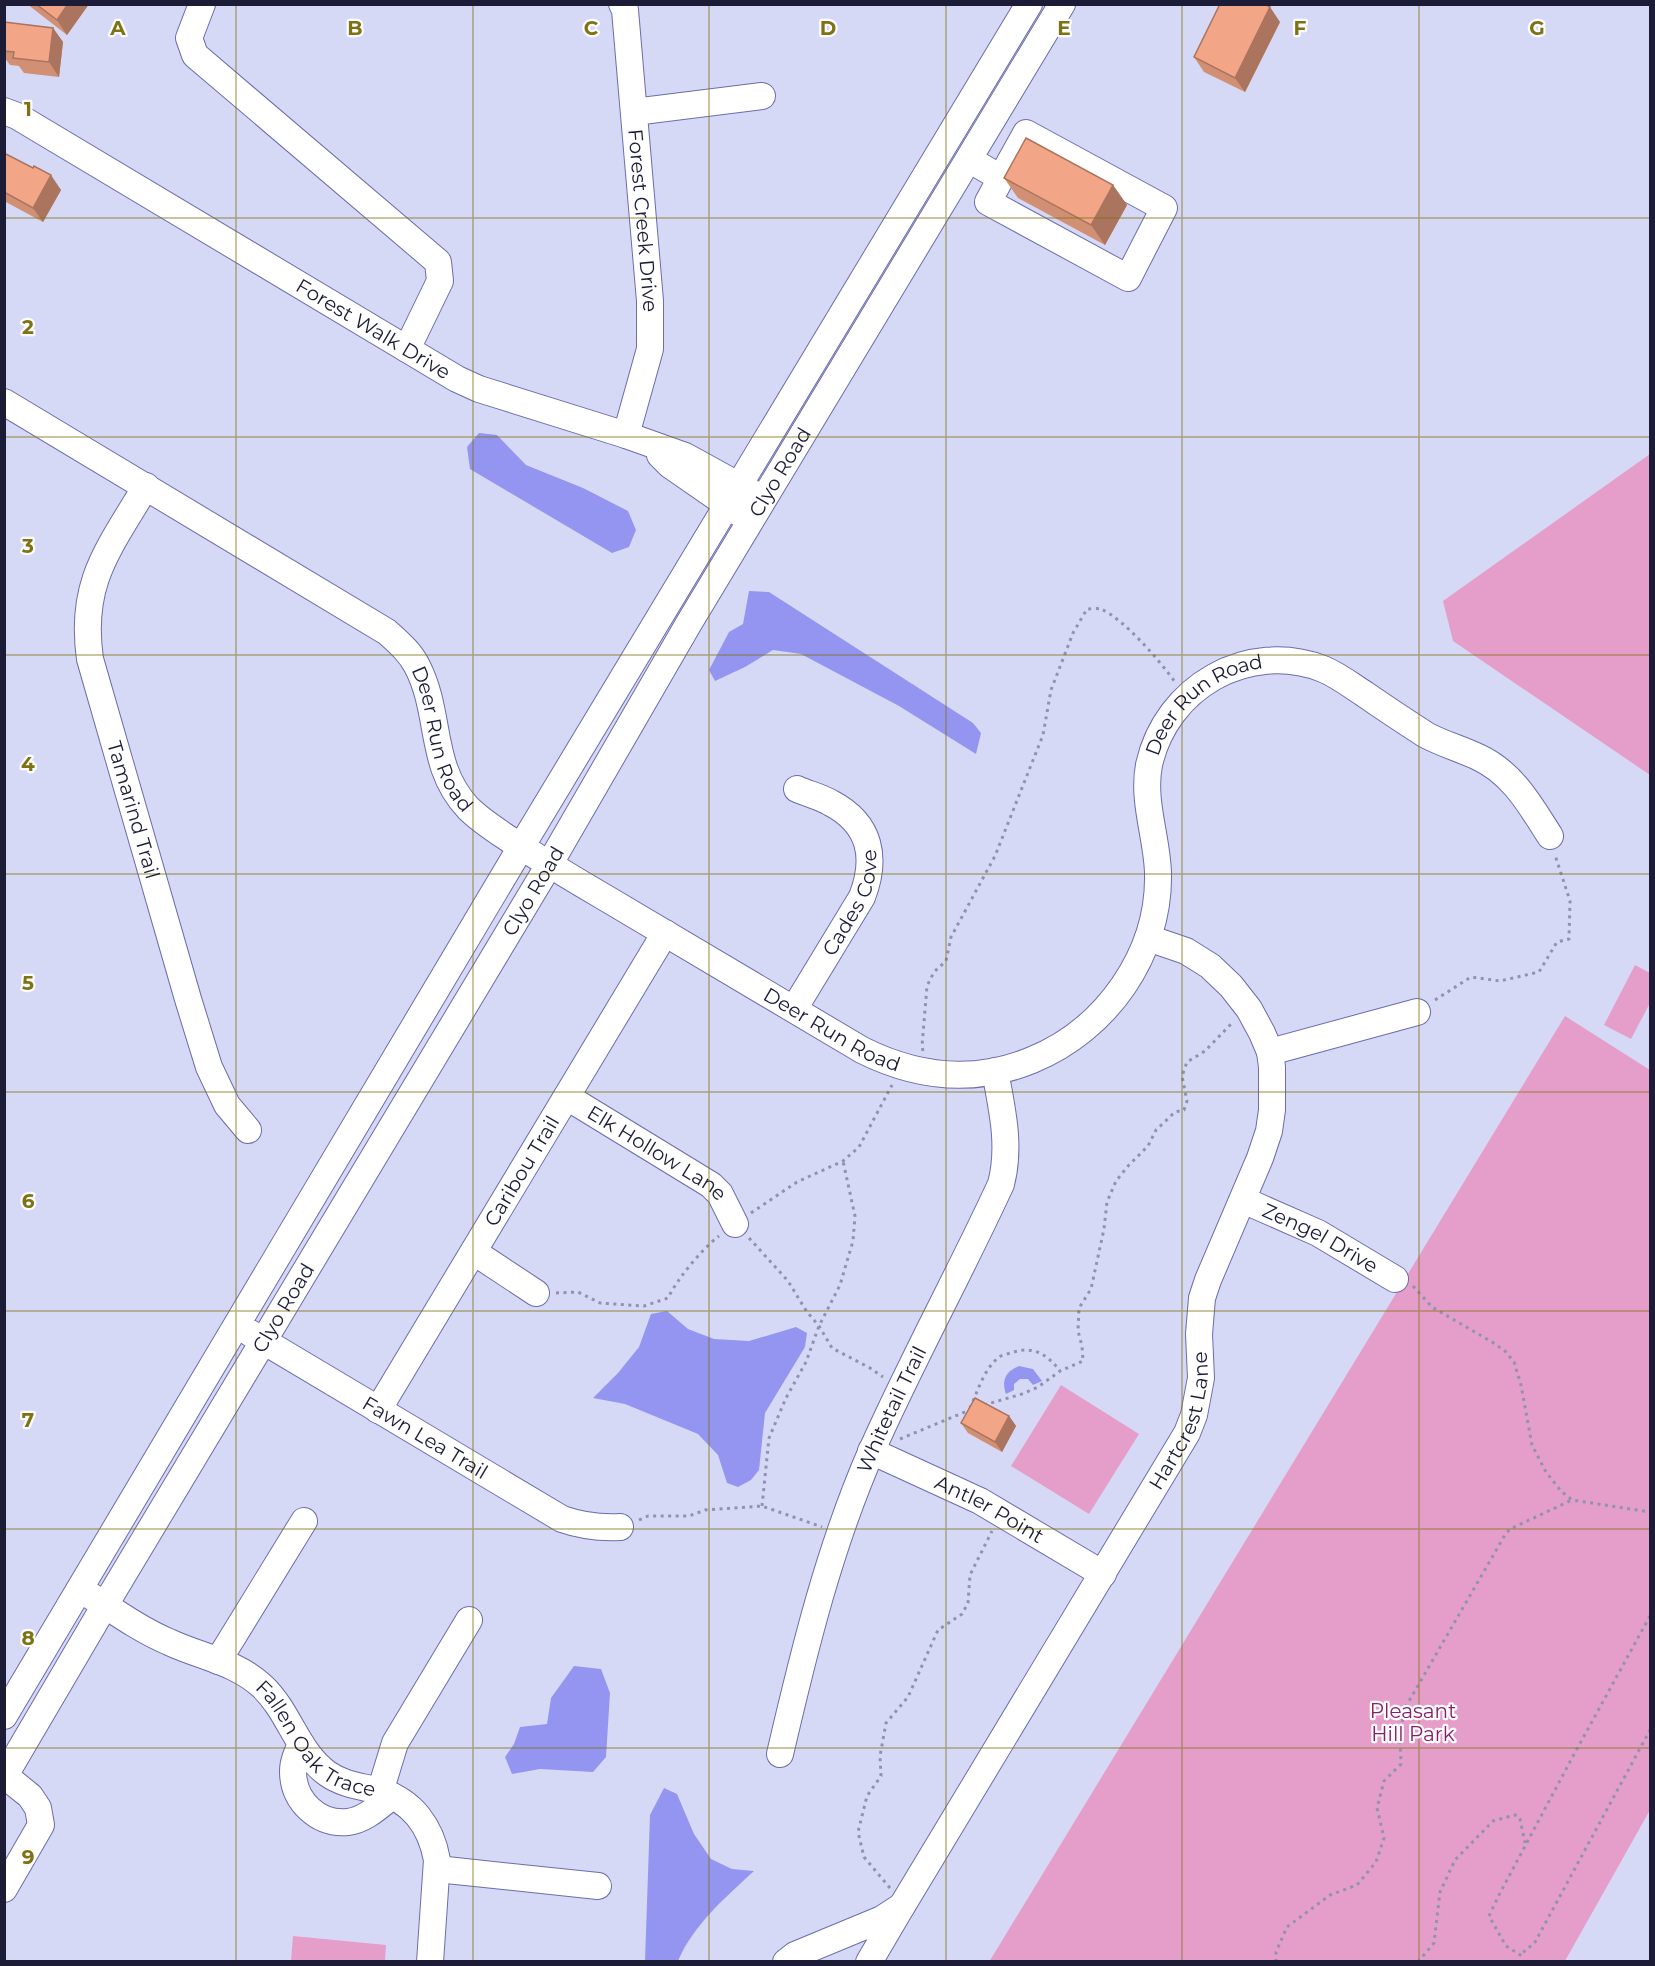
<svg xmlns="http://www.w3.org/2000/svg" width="1655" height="1966" font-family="Montserrat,sans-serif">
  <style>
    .green { fill: #e59eca }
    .water { fill: #9495f0 }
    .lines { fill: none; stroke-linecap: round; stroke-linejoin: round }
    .minor-casing { stroke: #6c6cae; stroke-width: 28 }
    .path { stroke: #9092ae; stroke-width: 3; stroke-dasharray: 3 4.5; stroke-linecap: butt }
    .minor { stroke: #fff; stroke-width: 26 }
    .wall { fill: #d18f74 }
    .shaded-wall { fill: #aa745e }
    .building { fill: #f3a687; stroke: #aa745e; stroke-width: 1.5 }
    .grid { fill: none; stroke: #7d7214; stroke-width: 1.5; stroke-opacity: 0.55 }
    .labels { text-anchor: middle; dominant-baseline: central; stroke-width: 4.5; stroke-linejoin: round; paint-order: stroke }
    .street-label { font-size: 20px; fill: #1c1c37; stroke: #fcfcfc }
    .park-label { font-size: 20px; fill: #881d6a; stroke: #fcfcfc }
    .grid-label { font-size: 20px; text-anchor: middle; font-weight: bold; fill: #7d7214; stroke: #fcfcfc; stroke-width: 4.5; stroke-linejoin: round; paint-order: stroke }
  </style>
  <rect width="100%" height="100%" fill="#d6d9f6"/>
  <path class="green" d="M1650,454v321l-197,-134 -10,-40z
    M1635,965l15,8v30l-19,36 -27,-14z
    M1565,1016l85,54v740l-85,151 -576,1z
    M1061,1385l78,49 -50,80 -78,-48z
    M293,1936l93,9 -1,16h-94z"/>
  <path class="water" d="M479,433l18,2 29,30 57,23 45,23 8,19 -7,17 -17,6 -142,-84 -3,-22z
    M749,591l20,1 204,131 8,10 -5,21 -77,-48 -98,-52 -28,-4 -28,17 -30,14 -6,-11 20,-38 14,-8z
    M667,1311l21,18 26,10 35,2 47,-14 11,6 -2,14 -40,66 -6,57 -8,10 -13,7 -11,-4 -9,-28 -20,-21 -73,-30 -32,-6 25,-25 21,-26 12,-33z
    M1019,1366l14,3 9,12 -9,4 -5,-6h-8l-6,5v6l-8,4c-5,-14 0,-23 13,-28z
    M574,1666l27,3 9,24 -4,64 -13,15 -53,-3 -28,5 -7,-17 9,-13 6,-17 27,-3 4,-26z
    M664,1788l13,6 17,40 17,25 21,10 22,2c-29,27 -60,53 -76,90h-33l5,-146z"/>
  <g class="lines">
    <defs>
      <g id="minor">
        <path d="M202,4l-13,34 6,17 243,207 2,19 -33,68"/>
        <path id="s1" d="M622,4l3,6 25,291v48l-24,86"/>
        <path id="s2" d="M4,111l13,5 440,263 22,10 147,46 59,21 69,38"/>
        <path d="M634,112l128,-16"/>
        <path d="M970,160l31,18 -13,24 140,76 36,-70 -138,-75 -25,45"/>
        <path id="s3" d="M4,402l383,230c11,10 23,20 30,34 25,48 11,99 51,142 13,13 29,23 44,33 30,19 61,38 92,56 86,51 172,102 258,153 54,27 112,34 170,10 74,-30 128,-106 126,-187 -1,-36 -16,-72 -9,-108 17,-78 99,-125 174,-96 15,6 29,17 43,26 20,14 40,27 60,40 17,9 35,14 52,22 35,16 52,48 72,79"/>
        <path d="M660,455l10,10 72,50"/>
        <path id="s4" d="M146,486c-37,63 -67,96 -56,173l98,340 21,68 18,38 21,25"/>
        <path id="s5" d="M794,1009l68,-112c15,-39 9,-73 -31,-94 -10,-6 -23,-9 -34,-14"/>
        <path d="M1270,1052l147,-40"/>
        <path id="s6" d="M567,1097l144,88 9,9 15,30"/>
        <path id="s7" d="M1243,1200l75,33 77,46"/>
        <path d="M474,1252l62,41"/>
        <path id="s8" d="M250,1333l312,186c20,7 38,9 58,8"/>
        <path id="s9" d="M378,1410l287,-477"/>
        <path id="s10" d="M871,1451l109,50 123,73"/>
        <path id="s11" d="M91,1596c26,17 50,34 78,46 32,15 68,20 94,45 27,26 34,65 65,87 16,11 33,12 51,17 34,10 52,36 58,69l-7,102"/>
        <path d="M218,1661l86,-140"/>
        <path d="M4,1716l517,-869 508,-843"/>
        <path d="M301,1744c-4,9 -8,18 -8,27 0,30 25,54 55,51 17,-2 30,-15 44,-26"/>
        <path id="s12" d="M780,1754c24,-103 49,-206 92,-304 40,-90 88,-177 129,-266 10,-38 1,-75 -6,-113"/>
        <path d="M4,1775l26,21 8,12 3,17 -37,64"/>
        <path id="s13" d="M4,1777l101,-172 444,-740 140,-242 373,-619"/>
        <path d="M380,1792l15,-49 74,-123"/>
        <path d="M437,1869l161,17"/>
        <path id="s14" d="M902,1906l285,-473 7,-18 7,-37 -2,-44 3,-36 6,-18 52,-122 9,-27 3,-21v-43l-2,-15 -8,-19 -13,-24 -18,-23 -21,-20 -24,-15 -38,-13"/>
        <path d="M786,1962l9,-7 87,-36 20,-13 -33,56"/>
      </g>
    </defs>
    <use href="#minor" class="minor-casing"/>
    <path class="path" d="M1435,1000l36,-23 29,4 39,-9 18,-30 12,-3 1,-38 -15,-46
      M923,1051l-1,-5 5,-60 7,-14 12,-11 5,-24 44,-81 48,-121 8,-45 22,-57 14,-24c4,0 10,-1 14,0 23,10 59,52 74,73
      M751,1213l46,-31 46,-21 16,-14 33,-62
      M749,1238l39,43 19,31 12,14 13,22 38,20 13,9
      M1413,1286l19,21 60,35 13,9 9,11 7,23 11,60 14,27 15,19 11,9 78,12
      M556,1293l22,-1 22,11 44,3 24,-8c10,-20 33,-48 51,-62
      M984,1405l38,-11 16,-7 22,-16 23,-10 -1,-15 -4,-15 1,-23 12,-19 13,-60 3,-27 9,-21 12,-15 20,-20 8,-16 19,-18 9,-2 3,-9 -5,-25 5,-14 18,-11 28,-29
      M970,1408c7,-15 14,-39 28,-50 3,-3 9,-4 13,-5 22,-8 36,1 49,18
      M900,1439l72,-30
      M762,1506l7,-68 17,-40 20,-36 13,-36 21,-41 13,-44 2,-25 -12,-55
      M639,1520l9,-4h41l16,-6 57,-4 60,21
      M1650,1616l-78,142 -73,137 -10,21 17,30 16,10 3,-6 9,-6 116,-214
      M890,1888l-26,-31 -6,-25 9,-36 14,-20 -1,-20 6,-33 22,-26 30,-67 24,-16 6,-11 2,-28 22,-44
      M1276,1962v-10l11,-25 43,-32 27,-10 19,-23 8,-24 -7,-30 7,-27 17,-17 -1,-30 5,-26 100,-173 5,-6 62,-29
      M1418,1962l16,-19 6,-51 15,-32 38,-39 22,-6 3,1 2,3 5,24"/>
    <use href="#minor" class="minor"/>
  </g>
  <path class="wall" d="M27,4h62l-22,31z
    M4,22l49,6 10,14 -4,35 -35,-4 -5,-7 -9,-1 -6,-8z
    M1280,22l-35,70 -41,-20 -10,-15z
    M4,153l29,15 28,22 -18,32 -39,-21z
    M1004,178l109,7 14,20 -22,40 -87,-47z
    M1009,1416l7,10 -14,26 -34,-19 -7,-10z"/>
  <path class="shaded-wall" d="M68,4h21l-22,31 -10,-15z
    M1270,7l10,15 -35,70 -10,-14z
    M53,28l10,14 -4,35 -10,-15z
    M51,175l10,15 -18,32 -10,-14z
    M1113,185l14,20 -22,40 -14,-20z
    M1009,1416l7,10 -14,26 -7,-10z"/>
  <path class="building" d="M36,4h32l-11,16z
    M1220,4h45l5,3 -35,71 -41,-21z
    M4,22l49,6 -4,34 -36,-4 1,-6 -10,-1z
    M1026,138l87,47 -22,40 -87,-47z
    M4,153l29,15 1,-2 17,9 -18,33 -29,-16z
    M975,1398l34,18 -14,26 -34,-19z"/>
  <path class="grid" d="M236,4v1958M473,4v1958M709,4v1958M946,4v1958M1182,4v1958M1419,4v1958M4,218h1646M4,437h1646M4,655h1646M4,874h1646M4,1092h1646M4,1311h1646M4,1529h1646M4,1748h1646"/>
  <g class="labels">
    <g class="street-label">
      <text stroke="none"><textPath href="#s1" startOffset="218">Forest Creek Drive</textPath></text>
      <text stroke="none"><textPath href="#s2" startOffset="429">Forest Walk Drive</textPath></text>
      <text stroke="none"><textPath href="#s13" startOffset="1518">Clyo Road</textPath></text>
      <text stroke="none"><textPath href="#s3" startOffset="1719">Deer Run Road</textPath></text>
      <text stroke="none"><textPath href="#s3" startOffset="570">Deer Run Road</textPath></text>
      <text stroke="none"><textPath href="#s4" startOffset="344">Tamarind Trail</textPath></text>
      <text stroke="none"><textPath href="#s13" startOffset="1032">Clyo Road</textPath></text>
      <text stroke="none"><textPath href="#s5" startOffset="122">Cades Cove</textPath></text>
      <text stroke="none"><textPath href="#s3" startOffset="1072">Deer Run Road</textPath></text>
      <text stroke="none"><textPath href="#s6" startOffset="106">Elk Hollow Lane</textPath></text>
      <text stroke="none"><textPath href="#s9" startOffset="279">Caribou Trail</textPath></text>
      <text stroke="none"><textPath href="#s7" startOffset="86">Zengel Drive</textPath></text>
      <text stroke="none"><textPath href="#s13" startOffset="546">Clyo Road</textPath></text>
      <text stroke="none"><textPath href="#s12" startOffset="363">Whitetail Trail</textPath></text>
      <text stroke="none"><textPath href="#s14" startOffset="562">Hartcrest Lane</textPath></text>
      <text stroke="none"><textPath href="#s8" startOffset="204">Fawn Lea Trail</textPath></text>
      <text stroke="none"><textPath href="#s10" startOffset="132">Antler Point</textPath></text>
      <text stroke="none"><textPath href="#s11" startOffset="273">Fallen Oak Trace</textPath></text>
    </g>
    <g class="park-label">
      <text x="1413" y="1711">Pleasant<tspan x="1413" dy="23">Hill Park</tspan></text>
    </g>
  </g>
  <g class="grid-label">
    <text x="118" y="35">A</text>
    <text x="355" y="35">B</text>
    <text x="591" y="35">C</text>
    <text x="828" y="35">D</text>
    <text x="1064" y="35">E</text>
    <text x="1300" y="35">F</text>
    <text x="1537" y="35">G</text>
    <text x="28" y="116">1</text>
    <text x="28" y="334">2</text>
    <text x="28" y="553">3</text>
    <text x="28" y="771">4</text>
    <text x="28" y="990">5</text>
    <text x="28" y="1208">6</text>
    <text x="28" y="1427">7</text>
    <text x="28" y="1645">8</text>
    <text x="28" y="1864">9</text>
  </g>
  <rect width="1655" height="1966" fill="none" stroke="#1c1c37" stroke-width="12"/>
</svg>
